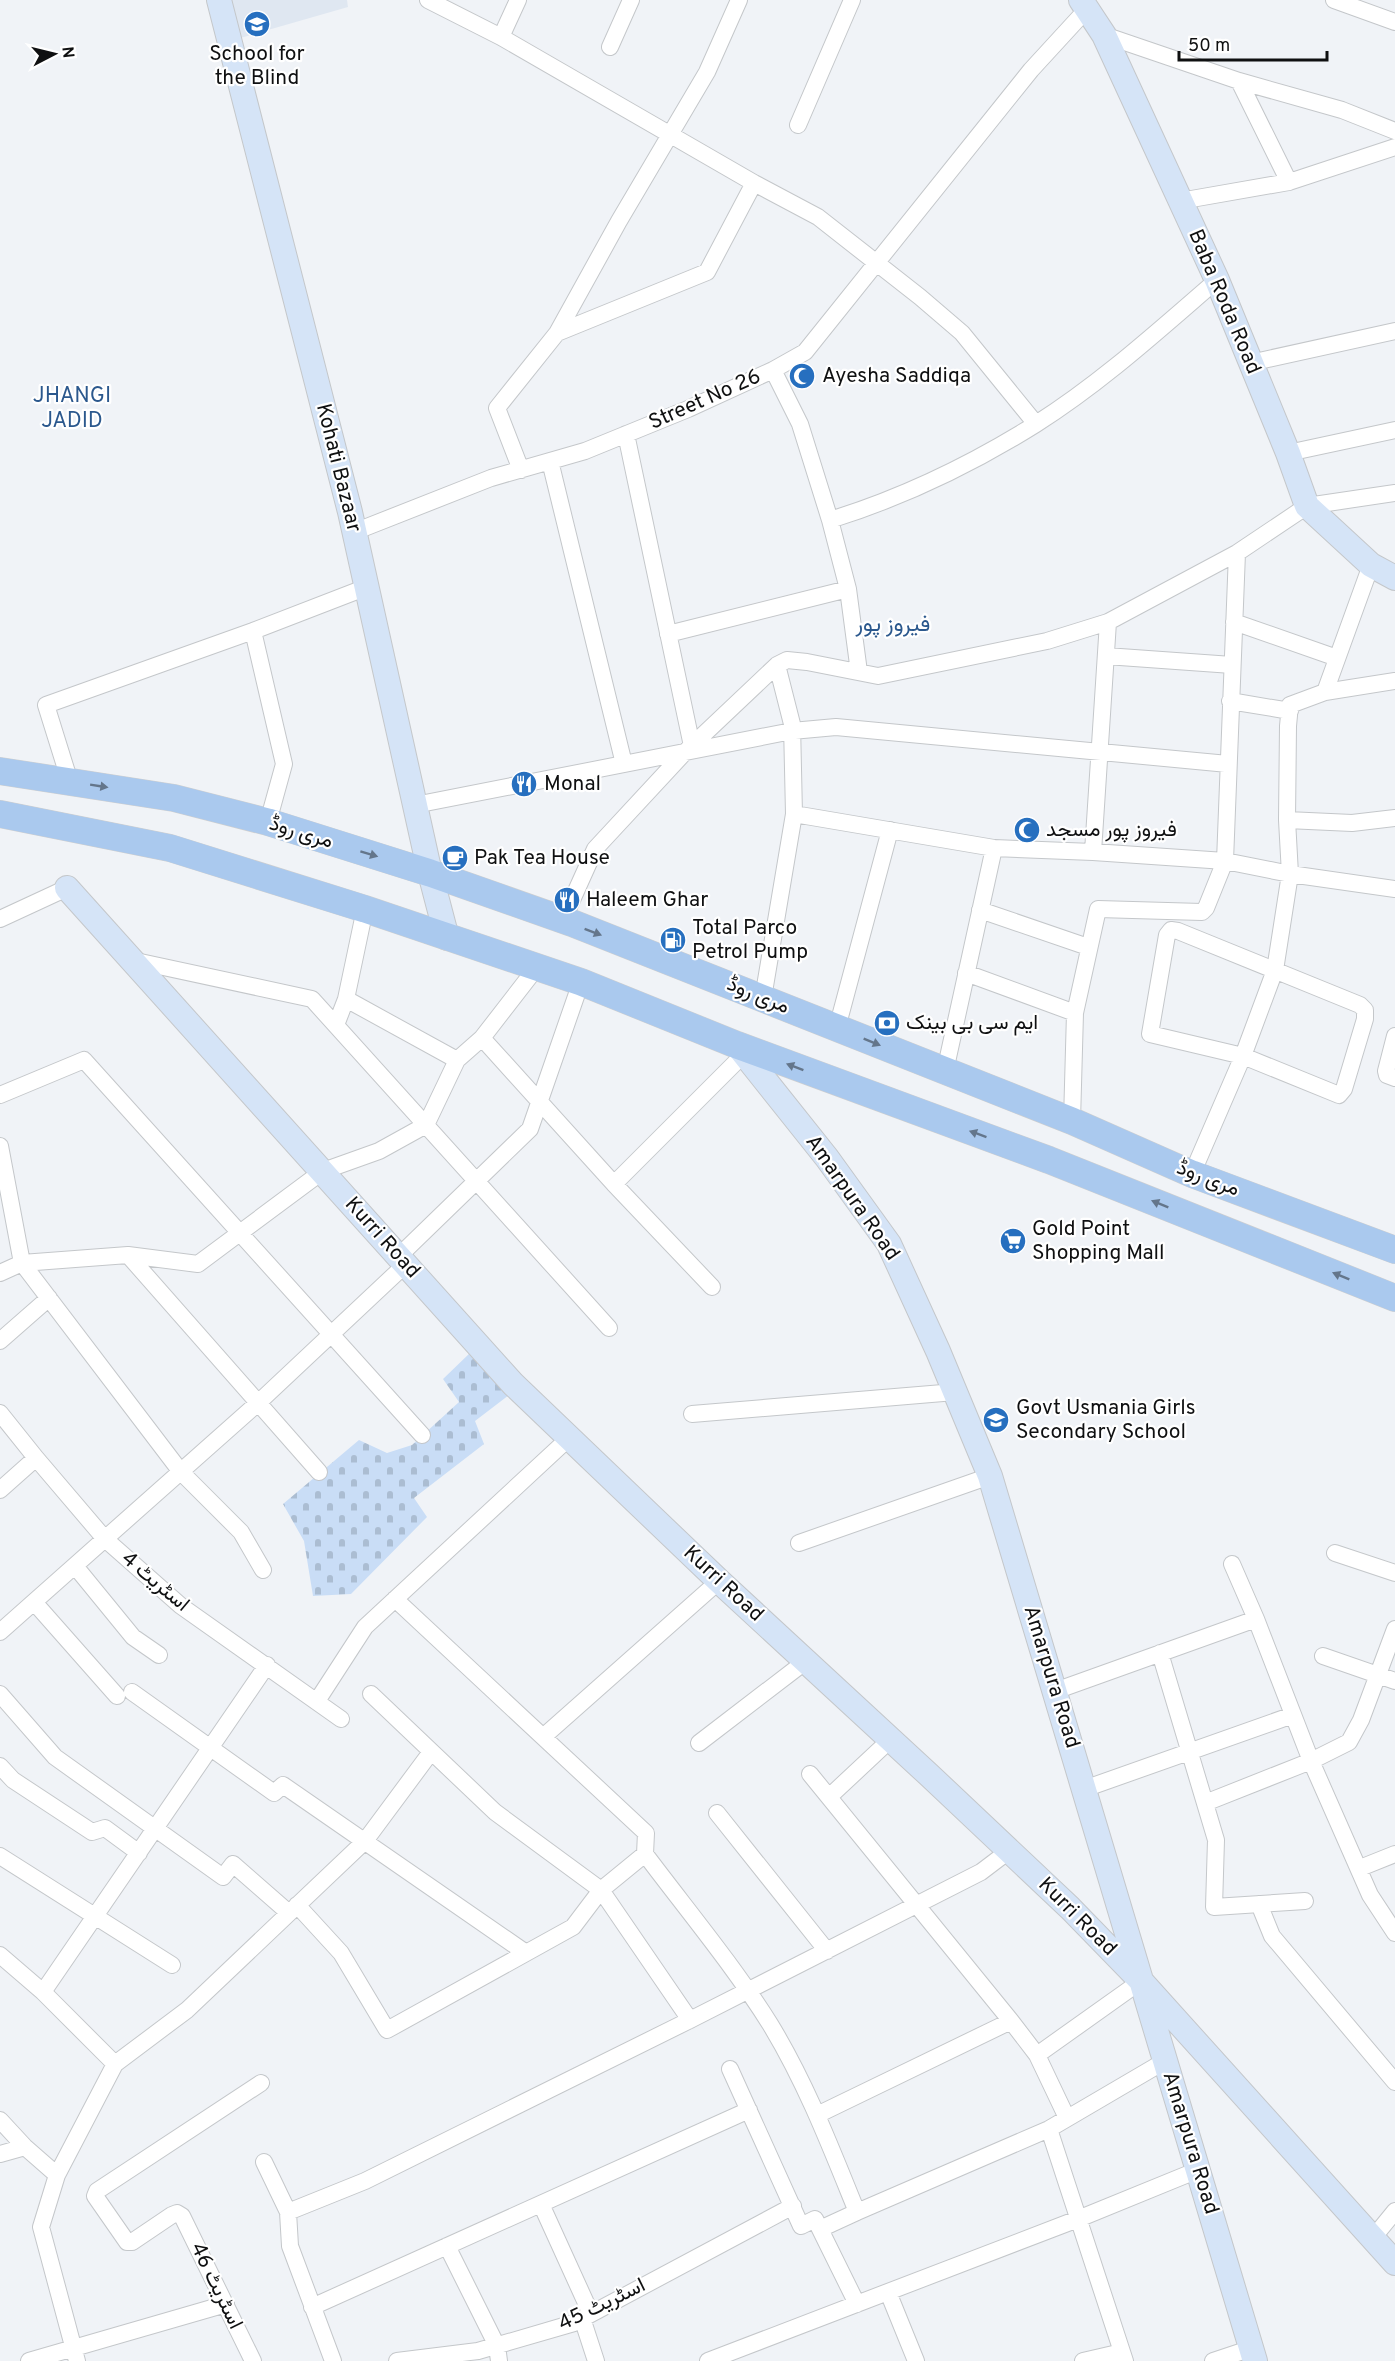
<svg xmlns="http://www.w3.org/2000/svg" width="1395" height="2361" font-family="Overpass,Vazirmatn,sans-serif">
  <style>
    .built { fill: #dfe7f1 }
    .cemetery { fill: url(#cemetery-stones) }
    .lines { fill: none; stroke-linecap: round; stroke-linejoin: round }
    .street-casing { stroke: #c4c7ca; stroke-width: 18 }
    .secondary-casing { stroke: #c4c7ca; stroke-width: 26 }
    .primary-casing { stroke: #cfcfcf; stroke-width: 28 }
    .street { stroke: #fff; stroke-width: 16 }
    .secondary { stroke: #d5e4f7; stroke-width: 24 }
    .primary { stroke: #aac9ee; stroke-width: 27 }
    .oneway { fill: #64768b }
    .labels { text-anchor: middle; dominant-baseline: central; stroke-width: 4.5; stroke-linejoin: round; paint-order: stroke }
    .poi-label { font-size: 21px; fill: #0f1011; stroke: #fff; text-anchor: start }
    .street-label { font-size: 21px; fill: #0f1011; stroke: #fff }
    .neighbourhood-label { font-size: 22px; fill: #2b588d; stroke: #fff }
  </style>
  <defs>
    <pattern id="cemetery-stones" width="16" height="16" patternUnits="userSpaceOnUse" patternTransform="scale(1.5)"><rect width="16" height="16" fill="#c9ddf6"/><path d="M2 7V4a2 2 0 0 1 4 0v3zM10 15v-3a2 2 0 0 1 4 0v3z" fill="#abbdd2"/></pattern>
  </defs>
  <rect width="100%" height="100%" fill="#f0f3f7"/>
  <path class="built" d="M219,0h128l1,7 -118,34z"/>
  <path class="cemetery" d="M471,1352l38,43 -34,26 9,23 -70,54 13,19 -76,77 -38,2 -9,-55 -21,-37 76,-64 28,13 25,-8 47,-43 -16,-23z"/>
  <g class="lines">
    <defs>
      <path id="street" d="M428,0l73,37 253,146 64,34 102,80 42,36 74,91
        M1334,0l61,22
        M1104,35l135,46 103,29 53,21
        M501,37l17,-37
        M610,47l21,-47
        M1239,81l50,101
        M798,125l54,-125
        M1180,201l109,-19 106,-35
        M557,333l150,-61 47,-89
        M1250,363l145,-32
        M773,370l27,54 30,96 18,69 11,83
        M626,434l66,312
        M1288,453l107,-23
        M550,461l74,303
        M521,470l-24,-62 60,-75 62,-112 88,-149 32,-72
        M830,520c71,-22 142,-56 206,-96 65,-41 123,-94 181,-144
        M354,532l137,-54 94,-27 103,-42 85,-39 32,-18 226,-282 56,-61
        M1234,622l103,36
        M253,631l31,133 -16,58
        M668,634l180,-45
        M1106,656l126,9
        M1325,692l70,-11
        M1230,701l60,10
        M70,782l-24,-77 207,-74 114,-44
        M415,805l377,-74 44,-4 392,37
        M794,814l200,34 99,4 132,9 65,13 105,15
        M1287,820l65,3 43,-5
        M1093,852l15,-230
        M980,910l108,37
        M0,919l67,-31
        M563,920l32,-71 90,-97 92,-87 10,-5 20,2 71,14 169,-35 61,-19 129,-69 70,-47 88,-13
        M1171,930l7,1 182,74 5,5v9l-21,70 -5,6 -96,-39 -93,-22 17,-99z
        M131,960l181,39 297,329
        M966,973l109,40
        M763,998l31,-184 -2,-90 -15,-59
        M346,999l111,61
        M336,1025l10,-26 19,-90
        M837,1028l53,-198
        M1395,1036l-9,35 1,4 8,3
        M482,1038l132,146 98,103
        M945,1071l49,-223
        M0,1095l84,-35 338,375
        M1072,1121l3,-108 23,-104 104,3 4,-4 19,-47 12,-308
        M0,1146l22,117 106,-8 70,9 125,-93 56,-20 47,-26 31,-65 25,-22 55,-71
        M1192,1174l51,-118 32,-86 15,-96 -3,-54 1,-94 2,-21 35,-13 46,-127
        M614,1184l129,-129
        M128,1255l191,217
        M399,1256l131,-127 51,-147
        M0,1273l22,-10 159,209 60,60 22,38
        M0,1341l49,-43
        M0,1413l36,45 69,81 76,67 160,113
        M692,1414l263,-22
        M0,1490l36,-32
        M799,1543l191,-67
        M1335,1553l60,20
        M1232,1564l24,55 55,142 59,134 25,38
        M75,1566l58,71 26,18
        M395,1599l251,234 -1,21c42,56 88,111 125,170 36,59 61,124 87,188l192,-83 116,-68
        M34,1602l83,94
        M0,1632l258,-229 148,-139
        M1160,1653l56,187 -2,67 91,-6
        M1323,1656l72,25
        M1055,1691l201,-72
        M132,1692l142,101 9,-8 243,168
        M0,1694l55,63 168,120 10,-13 56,49
        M371,1694l124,118 106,78 89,130
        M317,1701l48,-74 204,-189
        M543,1737l176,-156
        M699,1743l107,-82
        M0,1766l13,14 79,52 13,-4 34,25
        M810,1774l201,247
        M1084,1789l209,-74
        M829,1797l62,-58
        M1205,1803l106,-42 38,-19 12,-22 34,-91
        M717,1813l110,138
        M0,1856l172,109
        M1360,1868l35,-14
        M1259,1904l13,32 123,146
        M297,1905l44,48 46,77 186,-103 28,-37 44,-36
        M0,1955l43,37 72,72
        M43,1992l224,-327
        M1037,2055l30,63
        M730,2069l71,157 14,-7 42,85
        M817,2115l194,-94 26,34 104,-74
        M0,2120l25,27 32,28
        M1049,2129l76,232
        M0,2154l25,-7
        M264,2162l24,50 2,34 43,115
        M541,2204l50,110
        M288,2212l77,-31 325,-161 291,-148 29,-22
        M820,2229l37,-17
        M1373,2238l22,-27
        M447,2246l50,100 2,15
        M888,2292l28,69
        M312,2307l437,-197
        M582,2318l14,43
        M29,2361l197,-57
        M77,2361l-36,-134 16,-52 58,-111 72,-54 178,-169 66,-89
        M253,2361l-71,-145 -5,-3 -5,2 -40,27h-5l-32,-46 2,-5 164,-108
        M397,2361l81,-10 96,-28 219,-117
        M708,2361l370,-142 120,-49
        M1083,2361l39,-9
        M1213,2361l39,-13"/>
      <path id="secondary" d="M219,0l131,512 80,361 17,65
        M1081,0l23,35 113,245 71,173 19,53 64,59 24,13
        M67,888l446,496 206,197 209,193 142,134 71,73 254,282
        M737,1045l90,113 62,86 49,107 52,125 265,885"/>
      <path id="primary" d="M0,771l174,27 94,24 162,51 142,50 500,198 120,53 203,76
        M0,814l170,34 195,61 216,73 156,63 312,115 346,138"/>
    </defs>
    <use href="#street" class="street-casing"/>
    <use href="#secondary" class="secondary-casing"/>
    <use href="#primary" class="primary-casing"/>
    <use href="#street" class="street"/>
    <use href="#secondary" class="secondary"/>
    <use href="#primary" class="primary"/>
  </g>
  <defs><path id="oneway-solid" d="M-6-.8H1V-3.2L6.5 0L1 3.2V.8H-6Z" transform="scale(1.5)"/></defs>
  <g class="oneway">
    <use href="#oneway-solid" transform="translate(99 786) rotate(9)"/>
    <use href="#oneway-solid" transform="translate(369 854) rotate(17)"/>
    <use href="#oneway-solid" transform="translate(593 932) rotate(21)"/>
    <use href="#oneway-solid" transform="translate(872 1042) rotate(22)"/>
    <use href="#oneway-solid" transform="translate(795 1067) rotate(-159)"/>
    <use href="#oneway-solid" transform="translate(978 1134) rotate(-160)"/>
    <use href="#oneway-solid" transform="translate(1160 1204) rotate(-158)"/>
    <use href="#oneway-solid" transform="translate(1341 1276) rotate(-158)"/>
  </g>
  <defs>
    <symbol id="school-disc" viewBox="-11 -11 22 22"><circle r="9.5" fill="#266fbf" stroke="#fff"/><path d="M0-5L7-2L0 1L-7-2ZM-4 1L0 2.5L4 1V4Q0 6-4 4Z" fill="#fff"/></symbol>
    <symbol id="mosque-disc" viewBox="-11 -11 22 22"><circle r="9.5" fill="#266fbf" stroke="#fff"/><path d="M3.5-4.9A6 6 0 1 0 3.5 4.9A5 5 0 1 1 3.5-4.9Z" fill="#fff"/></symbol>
    <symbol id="restaurant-disc" viewBox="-11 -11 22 22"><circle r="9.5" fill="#266fbf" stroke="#fff"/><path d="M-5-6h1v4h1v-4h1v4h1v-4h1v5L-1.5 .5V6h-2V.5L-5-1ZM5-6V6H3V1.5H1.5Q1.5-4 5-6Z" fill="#fff"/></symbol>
    <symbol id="cafe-disc" viewBox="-11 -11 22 22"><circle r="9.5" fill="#266fbf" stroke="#fff"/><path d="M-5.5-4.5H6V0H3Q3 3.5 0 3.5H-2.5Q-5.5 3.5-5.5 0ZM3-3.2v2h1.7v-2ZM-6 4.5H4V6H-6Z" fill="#fff"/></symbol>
    <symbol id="fuel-disc" viewBox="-11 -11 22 22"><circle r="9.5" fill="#266fbf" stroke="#fff"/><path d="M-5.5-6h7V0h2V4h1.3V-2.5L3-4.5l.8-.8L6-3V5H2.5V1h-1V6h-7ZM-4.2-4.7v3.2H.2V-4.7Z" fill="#fff"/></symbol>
    <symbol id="bank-disc" viewBox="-11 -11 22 22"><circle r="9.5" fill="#266fbf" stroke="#fff"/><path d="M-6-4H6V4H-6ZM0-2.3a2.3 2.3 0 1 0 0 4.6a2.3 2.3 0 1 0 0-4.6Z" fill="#fff"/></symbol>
    <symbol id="supermarket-disc" viewBox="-11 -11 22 22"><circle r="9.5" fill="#266fbf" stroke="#fff"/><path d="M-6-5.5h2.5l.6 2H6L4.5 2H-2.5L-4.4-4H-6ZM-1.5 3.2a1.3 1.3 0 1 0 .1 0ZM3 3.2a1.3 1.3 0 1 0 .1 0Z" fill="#fff"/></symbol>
  </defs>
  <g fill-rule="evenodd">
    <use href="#school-disc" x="242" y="9" width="30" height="30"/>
    <use href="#mosque-disc" x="787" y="361" width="30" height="30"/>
    <use href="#restaurant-disc" x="509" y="769" width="30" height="30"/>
    <use href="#mosque-disc" x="1012" y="815" width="30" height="30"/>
    <use href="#cafe-disc" x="440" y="843" width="30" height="30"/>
    <use href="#restaurant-disc" x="552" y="885" width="30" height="30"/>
    <use href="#fuel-disc" x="658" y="925" width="30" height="30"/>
    <use href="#bank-disc" x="872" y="1008" width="30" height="30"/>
    <use href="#supermarket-disc" x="998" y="1226" width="30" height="30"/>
    <use href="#school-disc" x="981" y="1405" width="30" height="30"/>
  </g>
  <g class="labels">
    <g class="poi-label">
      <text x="257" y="54" text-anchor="middle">School for<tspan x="257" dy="24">the Blind</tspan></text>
      <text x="822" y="376">Ayesha Saddiqa</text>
      <text x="544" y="784">Monal</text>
      <text x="1046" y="830">فیروز پور مسجد</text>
      <text x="474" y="858">Pak Tea House</text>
      <text x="586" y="900">Haleem Ghar</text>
      <text x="692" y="928">Total Parco<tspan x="692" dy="24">Petrol Pump</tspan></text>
      <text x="906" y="1023">ایم سی بی بینک</text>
      <text x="1032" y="1229">Gold Point<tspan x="1032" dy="24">Shopping Mall</tspan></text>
      <text x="1016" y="1408">Govt Usmania Girls<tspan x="1016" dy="24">Secondary School</tspan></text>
    </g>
    <g class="street-label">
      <text transform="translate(1224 302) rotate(67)">Baba Roda Road</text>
      <text transform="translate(705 400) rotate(-24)">Street No 26</text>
      <text transform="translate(338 468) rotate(76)">Kohati Bazaar</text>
      <text transform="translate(301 833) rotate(17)">مری روڈ</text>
      <text transform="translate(758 996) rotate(22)">مری روڈ</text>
      <text transform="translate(1208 1179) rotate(21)">مری روڈ</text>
      <text transform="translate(852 1198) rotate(55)">Amarpura Road</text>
      <text transform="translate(382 1238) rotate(48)">Kurri Road</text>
      <text transform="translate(155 1582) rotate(40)">اسٹریٹ 4</text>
      <text transform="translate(723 1584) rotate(43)">Kurri Road</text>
      <text transform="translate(1051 1677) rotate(73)">Amarpura Road</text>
      <text transform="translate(1077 1917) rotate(45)">Kurri Road</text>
      <text transform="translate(1190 2143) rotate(73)">Amarpura Road</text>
      <text transform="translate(216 2286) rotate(64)">اسٹریٹ 46</text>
      <text transform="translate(602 2305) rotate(-26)">اسٹریٹ 45</text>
    </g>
    <g class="neighbourhood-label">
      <text x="72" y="396">JHANGI<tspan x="72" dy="25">JADID</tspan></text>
      <text x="893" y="625">فیروز پور</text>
    </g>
  </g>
  <g transform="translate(54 54) rotate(83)" stroke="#ffffff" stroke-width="4.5" paint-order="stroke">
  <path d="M0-4.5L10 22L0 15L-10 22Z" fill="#0f1011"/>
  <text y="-9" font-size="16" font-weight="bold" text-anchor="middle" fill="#0f1011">N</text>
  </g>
  <path d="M1179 51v9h148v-9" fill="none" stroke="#0f1011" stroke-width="3"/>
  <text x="1188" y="51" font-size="18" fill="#0f1011" stroke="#ffffff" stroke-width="4.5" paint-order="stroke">50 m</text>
</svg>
